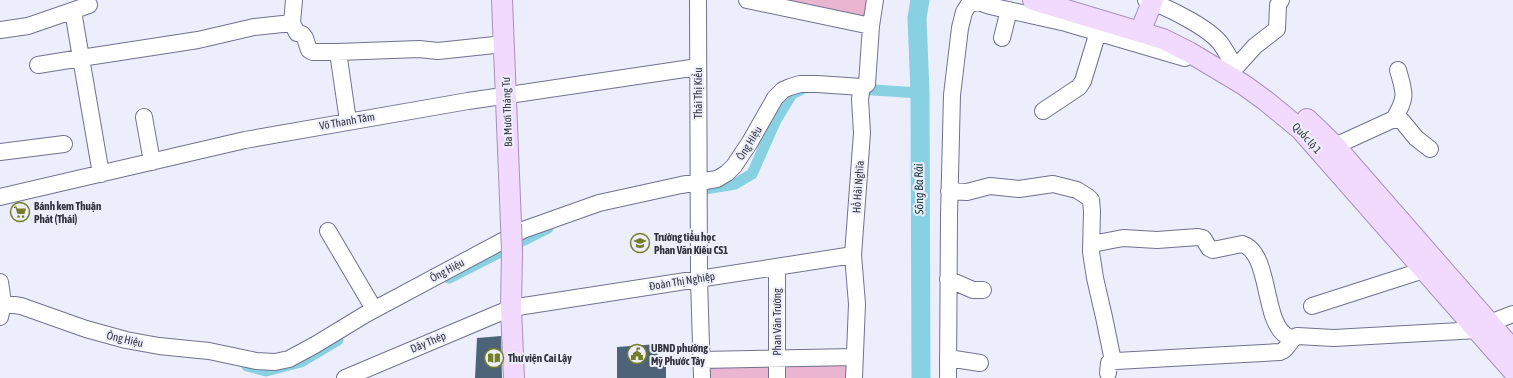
<svg xmlns="http://www.w3.org/2000/svg" width="1513" height="378" font-family="'Asap Condensed',sans-serif">
  <style>
    .green { fill: #e9b5d0 }
    .lines { fill: none; stroke-linecap: round; stroke-linejoin: round }
    .canal { stroke: #88d1e2; stroke-width: 11 }
    .river { stroke: #88d1e2; stroke-width: 19 }
    .building { fill: #4d6377 }
    .minor-casing { stroke: #70728e; stroke-width: 18 }
    .major-casing { stroke: #a98fbb; stroke-width: 22 }
    .minor { stroke: #fff; stroke-width: 16 }
    .major { stroke: #f2daff; stroke-width: 20 }
    .major-bridge-casing { stroke: #a98fbb; stroke-width: 22; stroke-linecap: butt }
    .major-bridge { stroke: #f2daff; stroke-width: 20 }
    .labels { text-anchor: middle; dominant-baseline: central; stroke-width: 4; stroke-linejoin: round; paint-order: stroke }
    .street-label { font-size: 11px; fill: #31323e; stroke: #edeefb }
    .poi-label { font-size: 11px; font-weight: bold; fill: #31323e; stroke: #edeefb; text-anchor: start }
    .water-label { font-size: 12px; font-style: italic; fill: #11343c; stroke: #edeefb }
  </style>
  <rect width="100%" height="100%" fill="#edeefb"/>
  <path class="green" d="M770,0h109l-6,25z
    M855,357l-1,21h-152l-1,-18z"/>
  <g class="lines">
    <path class="canal" d="M858,89l62,4
      M705,189l30,-5 17,-10 24,-54 16,-26 12,-6
      M449,278l99,-50
      M247,366l19,5 35,-9 37,-22"/>
    <path class="river" d="M920,0l-3,18 3,75 1,285"/>
  </g>
  <path class="building" d="M501,336l1,42h-27l2,-40z
    M658,344l-1,18 9,-1v17h-49v-31z"/>
  <g class="lines">
    <defs>
      <path id="minor" d="M698,0l1,279 3,99
        M747,0l124,26
        M1146,0c21,7 62,27 75,44 4,6 8,13 12,19
        M292,23l5,10 5,1 3,4 4,12 4,2h25l10,69
        M0,30l28,-4 61,-21
        M1002,38l7,-28
        M338,52l81,-3 19,2 66,-7
        M38,65l43,-7 -8,-47
        M1237,66l18,-20 22,-17 1,-24 3,-5
        M862,87l5,-3 4,-58 4,-26
        M1043,111l36,-24 4,-6 15,-49
        M144,117l8,45
        M1394,119c13,-22 11,-25 4,-49
        M1335,146l59,-27 8,2 14,17 14,11
        M0,152l64,-8
        M101,174l-20,-116 117,-18 56,-13 38,-4 2,-23
        M949,191l18,1 23,-6 29,3 34,-5 24,6 11,7 3,3 1,11 -1,41 4,26 9,39 9,44
        M0,197l245,-57 223,-39 230,-34
        M328,231l46,78
        M1092,244l31,-6 34,2 41,-3 5,1 6,10 4,2 29,-6c28,8 21,73 42,90 2,2 5,3 8,5
        M948,279l25,11h10
        M0,282l3,21 -3,14
        M0,303l21,3 65,23 40,11 33,6 50,5 47,10 19,1 14,-3 26,-14 51,-31 157,-84 76,-27 82,-18 36,-6 10,-6 7,-7 16,-24 25,-44 8,-8 7,-3 10,-3h17l45,3
        M1312,306l112,-36
        M1490,323l23,-9
        M948,358l32,5
        M701,360l154,-3
        M1108,373l1,-10 7,-2 164,-9c8,-2 9,-12 17,-16l37,2 144,-8
        M345,378l166,-70 342,-53
        M777,378v-111
        M854,378l3,-74 -4,-49 9,-122 -2,-34 2,-12
        M948,378l1,-163 3,-120 8,-67 4,-16 5,-8 9,-2 12,4 76,17 119,35"/>
      <path id="major" d="M502,0l9,224
        M1033,0l130,39 26,13 55,33 22,16 34,28 213,242
        M1144,22l9,-22
        M1307,119l28,27 178,204
        M512,252l-1,56 3,70"/>
    </defs>
    <use href="#minor" class="minor-casing"/>
    <use href="#major" class="major-casing"/>
    <use href="#minor" class="minor"/>
    <use href="#major" class="major"/>
    <defs>
      <path id="major-bridge" d="M511,224l1,28"/>
    </defs>
    <use href="#major-bridge" class="major-bridge-casing"/>
    <use href="#major-bridge" class="major-bridge"/>
  </g>
  <defs>
    <symbol id="supermarket-ring" viewBox="-11 -11 22 22"><circle r="9.5" fill="#edeefb" stroke="#767e29" stroke-width="1.5"/><path d="M-6-5.5h2.5l.6 2H6L4.5 2H-2.5L-4.4-4H-6ZM-1.5 3.2a1.3 1.3 0 1 0 .1 0ZM3 3.2a1.3 1.3 0 1 0 .1 0Z" fill="#767e29"/></symbol>
    <symbol id="school-ring" viewBox="-11 -11 22 22"><circle r="9.5" fill="#edeefb" stroke="#767e29" stroke-width="1.5"/><path d="M0-5L7-2L0 1L-7-2ZM-4 1L0 2.5L4 1V4Q0 6-4 4Z" fill="#767e29"/></symbol>
    <symbol id="civic-ring" viewBox="-11 -11 22 22"><circle r="9.5" fill="#edeefb" stroke="#767e29" stroke-width="1.5"/><path d="M-.6-6.5H3V-4.5H.6V-3L4-1V1h2V6H-6V1h2V-1L-.6-3ZM-1.2 2.5V6h2.4V2.5Z" fill="#767e29"/></symbol>
    <symbol id="library-ring" viewBox="-11 -11 22 22"><circle r="9.5" fill="#edeefb" stroke="#767e29" stroke-width="1.5"/><path d="M-6-4Q-3-5.5-.7-3.5V5Q-3 3-6 4ZM6-4Q3-5.5 .7-3.5V5Q3 3 6 4Z" fill="#767e29"/></symbol>
  </defs>
  <g fill-rule="evenodd">
    <use href="#supermarket-ring" x="9" y="201" width="22" height="22"/>
    <use href="#school-ring" x="629" y="232" width="22" height="22"/>
    <use href="#civic-ring" x="626" y="343" width="22" height="22"/>
    <use href="#library-ring" x="483" y="347" width="22" height="22"/>
  </g>
  <g class="labels">
    <g class="street-label">
      <text transform="translate(698 93) rotate(-90)">Thái Thị Kiểu</text>
      <text transform="translate(507 112) rotate(-92)">Ba Mươi Tháng Tư</text>
      <text transform="translate(347 121) rotate(-10)">Võ Thanh Tâm</text>
      <text transform="translate(1307 138) rotate(48)">Quốc lộ 1</text>
      <text transform="translate(749 143) rotate(-58)">Ông Hiệu</text>
      <text transform="translate(858 187) rotate(-86)">Hồ Hải Nghĩa</text>
      <text transform="translate(447 270) rotate(-28)">Ông Hiệu</text>
      <text transform="translate(682 281) rotate(-9)">Đoàn Thị Nghiệp</text>
      <text transform="translate(777 322) rotate(-90)">Phan Văn Trường</text>
      <text transform="translate(125 339) rotate(13)">Ông Hiệu</text>
      <text transform="translate(428 342) rotate(-23)">Dây Thép</text>
    </g>
    <g class="poi-label">
      <text x="34" y="206">Bánh kem Thuận<tspan x="34" dy="13">Phát (Thái)</tspan></text>
      <text x="654" y="237">Trường tiểu học<tspan x="654" dy="13">Phan Văn Kiêu CS1</tspan></text>
      <text x="651" y="348">UBND phường<tspan x="651" dy="13">Mỹ Phước Tây</tspan></text>
      <text x="508" y="358">Thư viện Cai Lậy</text>
    </g>
    <g class="water-label">
      <text transform="translate(919 189) rotate(-91)">Sông Ba Rài</text>
    </g>
  </g>
</svg>
